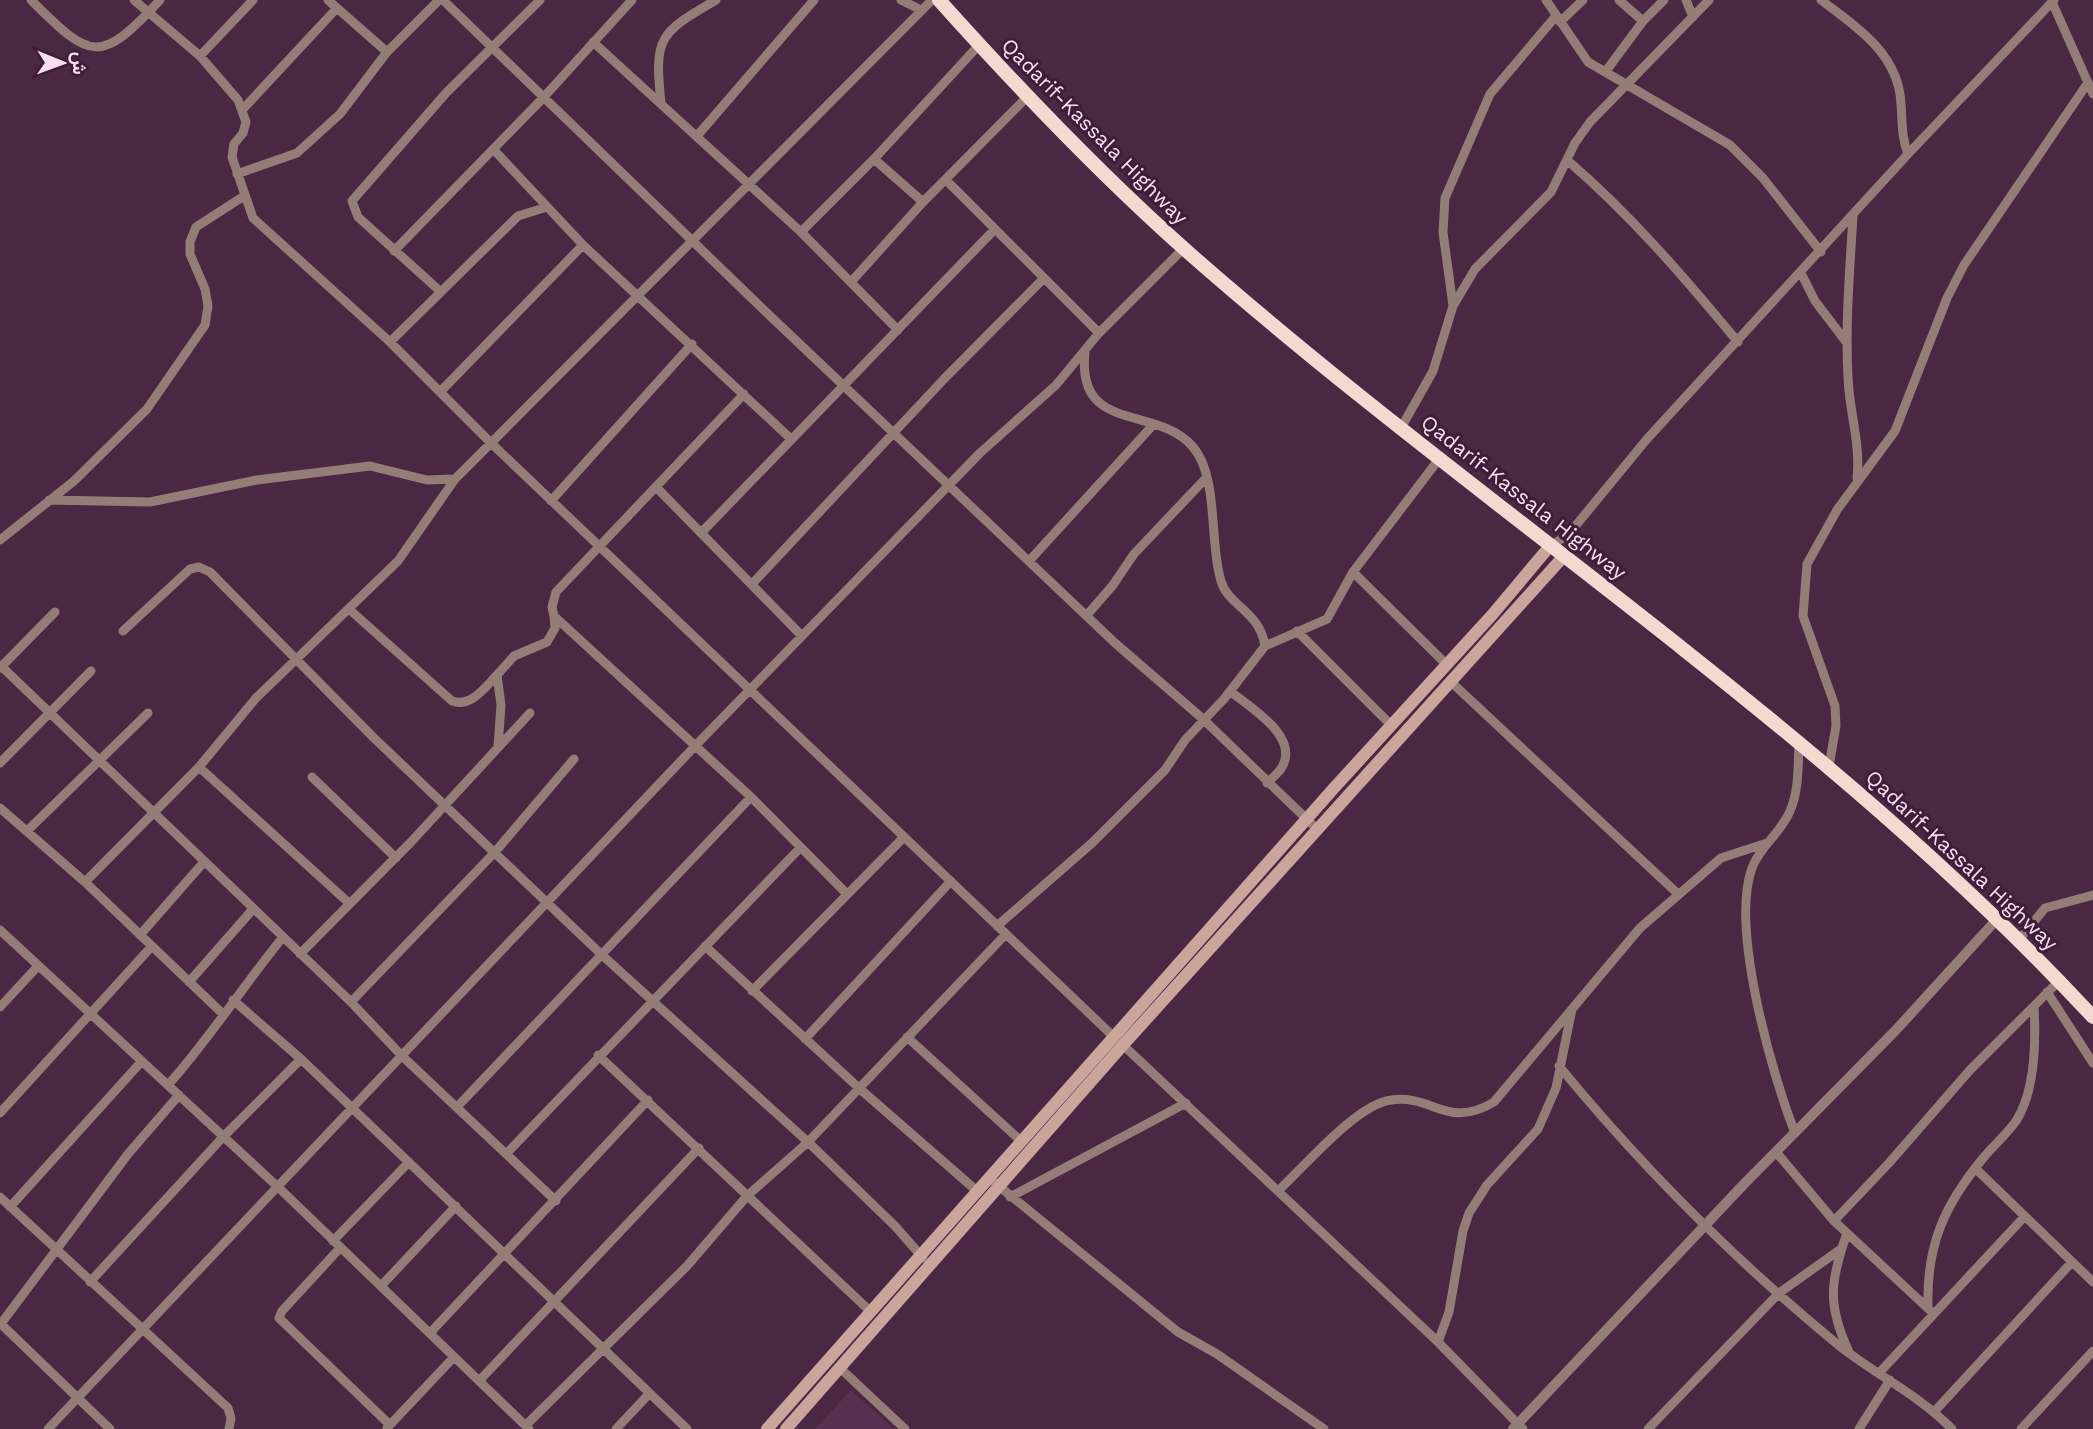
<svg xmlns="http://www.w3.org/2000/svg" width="2093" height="1429" font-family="'Work Sans',Vazirmatn,sans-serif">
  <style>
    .built { fill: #583052 }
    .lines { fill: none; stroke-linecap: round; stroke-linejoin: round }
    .minor { stroke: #947d77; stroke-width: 9 }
    .tertiary { stroke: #947d77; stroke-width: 10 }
    .secondary { stroke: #caa59c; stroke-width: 12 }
    .trunk { stroke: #f5d8d0; stroke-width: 14 }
    .labels { text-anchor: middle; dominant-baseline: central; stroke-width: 6; stroke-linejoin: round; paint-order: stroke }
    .street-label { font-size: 21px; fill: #f4deef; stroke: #3f1d39 }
  </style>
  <rect width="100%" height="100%" fill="#4a2743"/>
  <path class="built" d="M851,1390l43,39h-79z"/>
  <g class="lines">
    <path class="minor" d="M31,0c60,60 69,65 129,0
      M328,0l59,52
      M443,0l324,313 348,330 88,76 113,109
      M901,0l20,10
      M932,0l-441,443 623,594
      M1546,0l42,62 142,83 33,33 58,74
      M1619,0l24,21
      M1686,0l7,17
      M1821,0c33,25 72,50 79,94 3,21 0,40 8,60
      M2052,2l41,92
      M1560,22l23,-22
      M593,42l208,190 97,98
      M200,56l53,-56
      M1606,71l37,-50 21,-21
      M661,103c-7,-66 -2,-70 55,-103
      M243,109l94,-101
      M697,136l117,-136
      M493,149l90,96 208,194
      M874,159l49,43
      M1567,160c64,55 117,117 171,182
      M237,174l60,-21 43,-39 47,-62 52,-52
      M946,180l153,153
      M1853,215c-3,54 -8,108 -5,162 1,34 13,67 9,101
      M801,232l73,-73 105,-114
      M394,251l149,-153 89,-98
      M1801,273l14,28 32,42
      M851,282l72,-80 105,-106
      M441,292l-83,-75 -6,-16 94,-108 94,-93
      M1453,306l-10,-74 2,-34 45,-104 66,-78
      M390,342l128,-126 29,-9
      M1085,352c-9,83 72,52 108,95 26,30 16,96 28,134 7,25 39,30 44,65
      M441,391l142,-146
      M744,394l-188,198 -4,15 2,9 197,181 95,96
      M1401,428l32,-57 20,-65 22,-37 76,-77 24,-49 15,-21 119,-122
      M656,487l146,149
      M49,500l101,2 107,-22 113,-14 57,14 28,-1
      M551,501l141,-157
      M701,533l294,-304
      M0,540l74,-59 73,-72 58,-84 3,-19 -3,-17 -15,-35v-12l6,-15 48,-31
      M1550,546l18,-11 79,-96 261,-285 146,-154
      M1030,560l123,-135
      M1353,572l94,93
      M752,584l192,-205 100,-101
      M350,610l102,91c19,7 33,-14 45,-26
      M1087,615l26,-30 21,-31 72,-76
      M123,631l67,-62 9,-2 11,5 164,166 228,217 206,187 87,84 28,32
      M1297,631l94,94
      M0,665l351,337 51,54 154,145
      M0,668l55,-56
      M1450,681l227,212
      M1230,691c19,16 70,45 52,76 -3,6 -10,11 -15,16
      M498,747l3,-42 -4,-30 17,-19 33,-14 8,-14 -1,-12
      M0,763l91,-92
      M1829,766l7,-40 -1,-20 -32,-90 4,-52 30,-54 58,-79 52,-133 17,-33 123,-181
      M199,767l151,137
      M312,777l84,81
      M0,808l85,74 139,133
      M27,831l121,-118
      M85,882l114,-115 57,-69 142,-137 57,-82 36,-36 -101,-101 -137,-124 -21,-61 2,-13 9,-11 3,-11 -8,-22 -38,-44 -66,-56
      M997,926l95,-83 73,-73 20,-30 39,-41 41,-53 62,-27 26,-47 86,-113
      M0,930l278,257 251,242
      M140,935l63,-72
      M2019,940l26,-32 48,-13
      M705,946l155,143 117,102
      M300,954l111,-112 119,-129
      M189,982l64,-73
      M752,991l152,-154
      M2047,992l46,71
      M233,1000l68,59 386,370
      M351,1002l144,-150 79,-93
      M0,1007l38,-41
      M907,1037l114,104
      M805,1039l146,-158
      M1123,1045l315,297 85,87
      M598,1055l273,257
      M1559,1066c83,101 177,195 278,278 37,30 81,50 115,85
      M168,1085c42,-47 75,-99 115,-148
      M458,1106l293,-309
      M0,1113l152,-167
      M1795,1133c-23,-59 -65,-205 -43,-265 8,-22 29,-35 38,-57 9,-20 8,-46 9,-68
      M1776,1152l58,69 100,93
      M507,1153l293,-305
      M1975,1168l118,114
      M989,1178l189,154 39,22 107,75
      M1279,1190c26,-24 78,-86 112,-90 42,-6 56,30 103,2l146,-174 81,-70 46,-15
      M0,1197l228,211 3,10 -2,11
      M1010,1197l176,-94
      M10,1207l132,-146
      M1834,1221l55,-58 81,-93 89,-89
      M1847,1233c-17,48 -20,72 2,119
      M333,1241l76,-79
      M340,1248l-58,63 -3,7 111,107
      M90,1282l133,-145 78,-78
      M381,1286l75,-80
      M1928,1308c-2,-62 16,-103 56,-151 10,-12 23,-23 32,-36 20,-31 20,-80 18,-115
      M0,1323l110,106
      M0,1325l128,-171 51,-59
      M430,1333l218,-233
      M1438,1342l11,-30 14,-81 6,-18 18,-28 51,-56 18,-41 16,-79
      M840,1368l65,61
      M1879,1373l146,-157
      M479,1381l220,-233
      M1934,1412l138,-150
      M526,1425l161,-159 60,-70 61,-54 198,-208
      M387,1428l67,-71
      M48,1429l648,-684 284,-292 76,-68 43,-52 85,-85
      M616,1429l32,-34
      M1648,1429l131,-136 62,-44
      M1859,1429l31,-49
      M2021,1429l72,-78"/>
    <path class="tertiary" d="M1513,1429l231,-245 152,-154 102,-112"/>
    <path class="secondary" d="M767,1429l567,-641 158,-173 58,-69
      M786,1429l337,-384 441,-489"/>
    <path class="trunk" d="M939,0c78,87 163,176 250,253 298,262 633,472 904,764"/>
  </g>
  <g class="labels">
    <g class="street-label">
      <text transform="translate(1095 131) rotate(45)">Qadarif-Kassala Highway</text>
      <text transform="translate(1524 497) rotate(38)">Qadarif-Kassala Highway</text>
      <text transform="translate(1962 860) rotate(43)">Qadarif-Kassala Highway</text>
    </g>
  </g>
  <g transform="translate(63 63) rotate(91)" stroke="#3f1d39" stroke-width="5" paint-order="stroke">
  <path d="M0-5L12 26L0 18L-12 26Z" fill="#f4deef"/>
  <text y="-10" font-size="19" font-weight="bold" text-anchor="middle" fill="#f4deef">ش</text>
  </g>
</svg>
